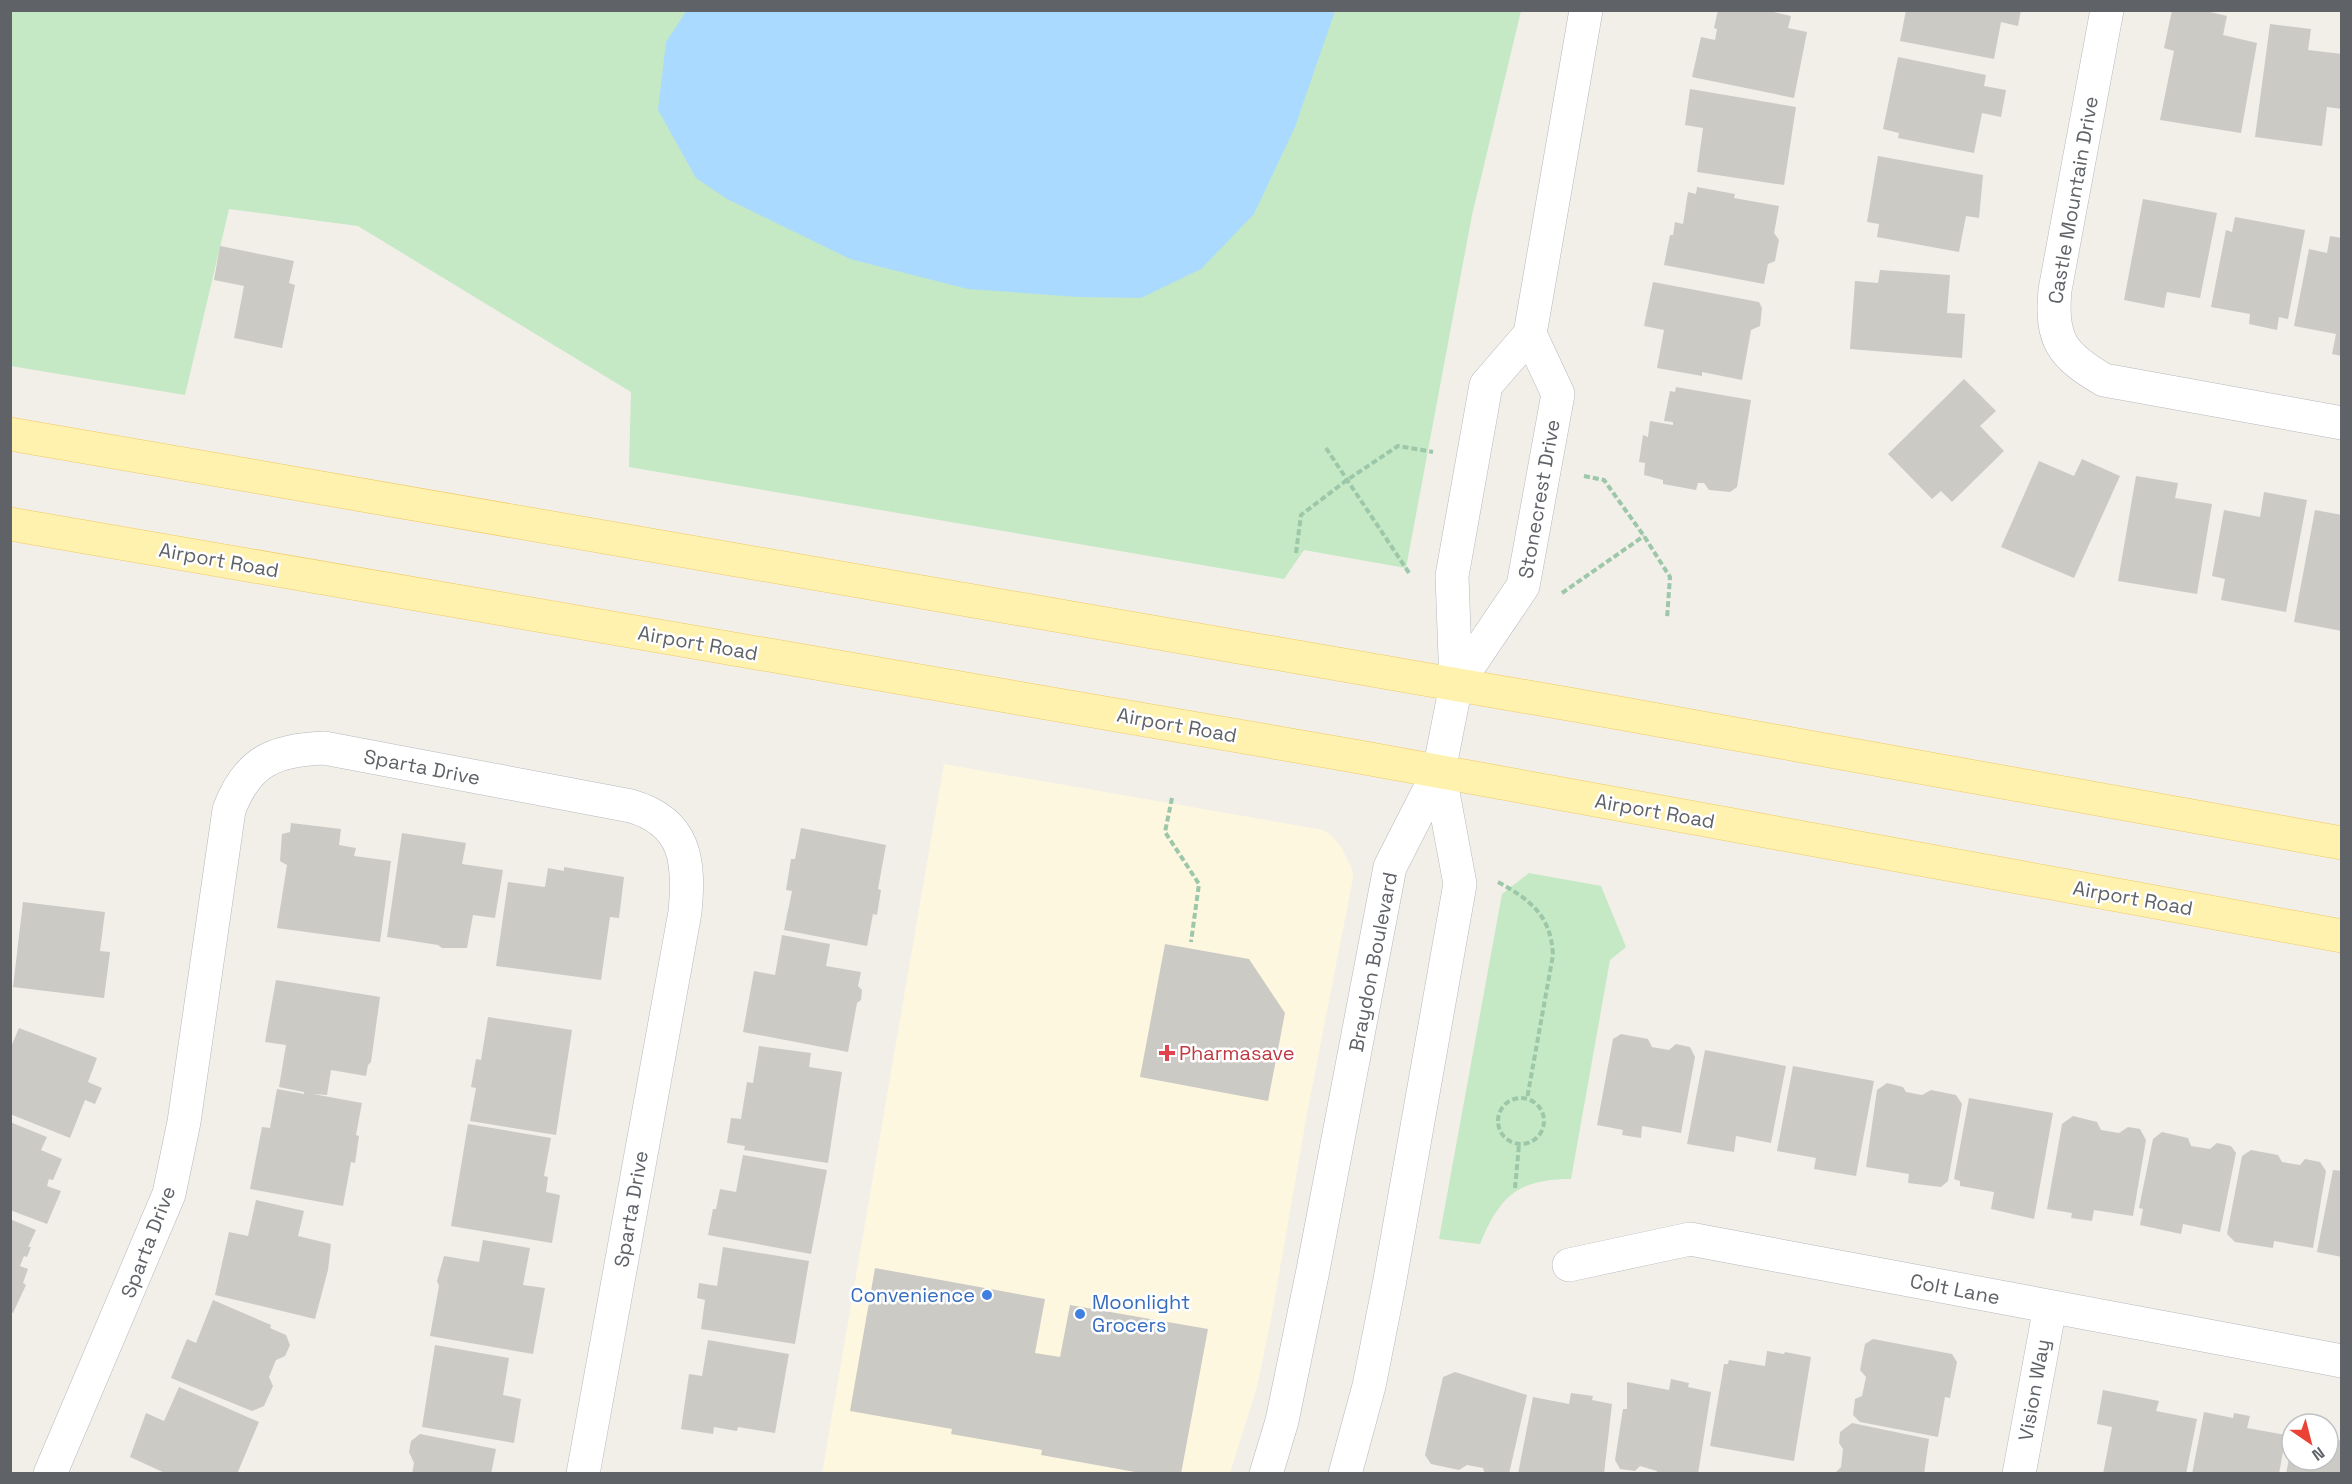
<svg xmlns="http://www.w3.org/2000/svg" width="2352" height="1484" font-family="'Space Grotesk',sans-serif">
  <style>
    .commercial { fill: #fef7e0 }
    .green { fill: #c5e8c5 }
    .water { fill: #aadaff }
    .building { fill: #cccac5 }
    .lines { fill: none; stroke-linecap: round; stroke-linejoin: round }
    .minor-casing { stroke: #b5b8bc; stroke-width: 34 }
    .major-casing { stroke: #f2c960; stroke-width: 34 }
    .path { stroke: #9cc7a9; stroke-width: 4; stroke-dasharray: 6 3; stroke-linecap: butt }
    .minor { stroke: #fff; stroke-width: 33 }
    .major { stroke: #fff2af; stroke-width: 33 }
    .health-dot { fill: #e0444e; stroke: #fff; stroke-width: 2 }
    .shop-dot { fill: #3f7fe0; stroke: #fff; stroke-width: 2 }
    .labels { text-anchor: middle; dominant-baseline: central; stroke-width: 5; stroke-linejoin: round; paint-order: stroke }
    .street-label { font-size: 20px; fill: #5f6368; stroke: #fff }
    .health-label { font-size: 20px; fill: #be3a42; stroke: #fff; text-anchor: start }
    .shop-label { font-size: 20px; fill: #366cbe; stroke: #fff; text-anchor: end }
  </style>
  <rect width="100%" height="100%" fill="#f1efe8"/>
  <path class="commercial" d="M944,764l379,66 8,5 10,12 11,22 1,9 -45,230 -36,206 -15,73 -27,86 -408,1z"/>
  <path class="green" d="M10,11h1511l-49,204 -66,353 -102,-18 -20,29 -655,-112 2,-75 -273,-166 -129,-17 -44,186 -174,-29z
    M1529,873l72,13 25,61 -16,13 -39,219c-53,0 -71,17 -91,65l-41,-5 63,-345z"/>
  <path class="water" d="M687,10h648v1l-40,116 -41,87 -53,55 -60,29 -62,-1 -111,-8 -118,-30 -123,-60 -31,-21 -38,-68 8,-68z"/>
  <path class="building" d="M1718,10h47l26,6 -3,12 19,4 -13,66 -102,-21 9,-40 14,3 2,-11 -3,-1z
    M1906,10h115l-3,16 -17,-4 -7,37 -94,-18z
    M2172,10h30l25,6 -4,19 34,8 -16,90 -81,-13 14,-69 -10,-3z
    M2270,24l41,5 -3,21 34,4v55l-15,-2 -5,39 -67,-9z
    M1898,57l88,18 -2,11 22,4 -5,27 -19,-4 -8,40 -76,-15 1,-5 -16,-4z
    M1690,89l106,18 -12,78 -87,-13 6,-44 -18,-3z
    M1878,156l105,19 -4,43 -13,-2 -7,36 -82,-15 2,-13 -12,-2z
    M1697,187l38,7 -1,4 45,8 -5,27 5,7 -4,21 -7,3 -4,20 -100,-19 6,-30h3l2,-13 8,2 5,-32 8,2z
    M2143,199l74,14 -17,85 -33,-6 -3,16 -40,-8z
    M2235,217l70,13 -17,89 -9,-2 -2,13 -28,-6 1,-10 -39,-7 15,-77 6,2z
    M2330,236l12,2v118l-10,-2 4,-20 -42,-8 15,-77 18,4z
    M220,246l74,15 -5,22 6,2 -13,63 -48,-10 10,-52 -30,-6z
    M1880,270l70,5 -3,38 18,1 -3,44 -112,-9 5,-68 23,2z
    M1653,282l106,20 3,6 -2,18 -9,4 -9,50 -40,-8v4l-45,-8 7,-38 -20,-4z
    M1964,379l32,32 -16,15 24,25 -52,51 -11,-11 -9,8 -44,-45z
    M1676,387l75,13 -14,87 -7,5 -21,-2 -5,-7h-6l-2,7 -33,-6v-4l-19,-5 1,-12 -6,-1 4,-27 5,2 2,-16 23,4v-3l-9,-1 6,-30 5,1z
    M2082,459l38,17 -46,102 -73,-31 38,-86 35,15z
    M2136,476l42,7 -3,15 37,6 -15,90 -79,-13z
    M2264,492l43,8 -21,112 -65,-12 4,-21 -13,-3 12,-66 36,7z
    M2315,510l27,5v116l-48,-9z
    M291,823l50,6 -2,16 17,3 -2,8 37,5 -11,81 -103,-14 10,-63 -7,-4 2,-27 8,-2z
    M801,828l85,17 -8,44 3,1 -4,25 -4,-1 -6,32 -83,-16 8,-39 -6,-1 5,-31h4z
    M402,833l64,10 -4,21 41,6 -8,48 -22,-3 -6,33h-25l-4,-3 -51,-8z
    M564,867l60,10 -5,41 -9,-1 -9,63 -105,-14 12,-84 37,5 3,-19 16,3z
    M23,902l82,10 -5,39 10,1 -6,46 -91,-11z
    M782,935l48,9 -4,22 35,6 -3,14 4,4 -1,10 -4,3 -9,49 -105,-20 11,-61 21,4z
    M1165,944l84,15 36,54 -17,88 -128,-24z
    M276,980l104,17 -9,65 -3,3 -2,11 -35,-6 -4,25 -14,-1 49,9 -6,32 3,1 -4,27 -4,-1 -8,44 -93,-17 12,-62 8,1 7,-39 27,5v-2l-25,-5 7,-42 -21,-3z
    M488,1017l84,13 -16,105 -86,-14 6,-33 -5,-1 5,-28 5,1z
    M19,1028l78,30 -9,24 14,6 -7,16 -10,-4 -15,38 -60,-24v-65z
    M1621,1034l27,5 4,8 17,3 7,-6 14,3 5,10 -14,76 -39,-7 -1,12 -19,-3 1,-5 -26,-5 16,-86z
    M759,1046l52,7 -2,14 33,5 -14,91 -84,-13 1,-4 -18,-3 4,-25 10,1 6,-37 6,1z
    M1705,1050l81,16 -15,77 -35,-7 -2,16 -47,-8z
    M1793,1066l81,15 -18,95 -42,-7 2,-11 -39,-7z
    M1887,1083l16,4 3,5 16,3 9,-5 25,5 6,9 -14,77 -7,6 -33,-4 1,-9 -43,-7 11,-77z
    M1969,1098l84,15 -19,106 -43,-10 3,-17 -34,-6v-5l-6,-2z
    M2073,1116l24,6 4,8 18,3 9,-6 12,2 6,11 -13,76 -39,-6 -2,11 -21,-3 1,-5 -25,-4 15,-85z
    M10,1122l37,15 -6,13 21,9 -9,21 -4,-1 -2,7 14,5 -14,33 -37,-14z
    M468,1124l83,14 -7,38 4,1 -2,15 14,3 -8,48 -101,-17z
    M2162,1132l26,6 3,8 19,3 7,-6 14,3 5,7 -16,79 -37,-8 -2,10 -41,-9 3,-16 -4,-1 14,-69z
    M2251,1150l27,5 4,7 18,3 5,-6 15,3 6,9 -13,77 -39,-7 -1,7 -38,-6 -8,-8 15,-78z
    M743,1155l84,15 -16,84 -103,-19 5,-26h3l4,-20 16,3z
    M2333,1170l9,1v86l-25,-5z
    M256,1200l48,11 -6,25 33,8 -3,26 -13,49 -100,-24 14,-63 19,4z
    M10,1219l26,11 -8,17h3l-4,10 -3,-1 -4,10 8,3 -5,14 3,2 -13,28 -3,-1z
    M483,1240l47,8 -7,37 22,3 -12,66 -103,-18 9,-50 -2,-5 7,-25 35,6z
    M723,1247l86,14 -14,83 -94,-15 4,-29 -8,-2 2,-15 18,3z
    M875,1268l170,31 -10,54 25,4 10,-52 138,24 -27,145h-35l-105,-19 1,-5 -91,-16 1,-5 -102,-18z
    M213,1300l58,25 -1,3 16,7 4,10 -5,11 -9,4 -7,17 4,9 -9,20 -12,5 -81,-33 16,-39 9,4z
    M1873,1339l79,15 5,8 -7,36 -5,-1 -7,40 -78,-15 -7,-7 2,-16 7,-3 4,-19 -6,-7 5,-26z
    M708,1340l81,14 -14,79 -37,-6 -1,4 -23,-4 -1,7 -32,-5 8,-55 13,2z
    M435,1345l74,13 -6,37 18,4 -7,44 -92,-16z
    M1767,1351l17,3 1,-2 26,5 -17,104 -84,-15 14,-82h4l1,-4 36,6z
    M1455,1372l72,23 -18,79h-24l-2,-6 -16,-3 -8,5 -28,-6 -6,-9 18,-78z
    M1671,1379l18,4 -1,4 23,5 -13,82h-42l1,-3 -17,-5 -5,5 -15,-2 -5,-9 8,-51h4v-27l42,8z
    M179,1387l80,35 -22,52h-70l-37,-17 16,-44 18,8z
    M2103,1390l56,11 -3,10 41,8 -11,55h-83l9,-47 -15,-3z
    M1571,1393l22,3 -1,4 20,4 -8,70h-86l15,-77 36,7z
    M2204,1412l29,6 1,-5 16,3 -3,12 39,7 -7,39h-87z
    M1852,1423l77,16 -5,35h-90l7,-7 2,-18 -4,-6 1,-11z
    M420,1434l76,15 -5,25h-79l2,-11 -5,-11 2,-11z
    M2328,1437l14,4v33h-56l5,-26 1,12h36z"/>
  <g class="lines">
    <defs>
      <path id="minor" d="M2107,10l-52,280c-5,51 8,66 49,90l238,43
        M1456,685l67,-99 35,-192 -28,-60
        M1569,1265l121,-26 652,122
        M50,1474l119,-280 15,-72 45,-312c18,-48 44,-60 95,-62l307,58c55,16 59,55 54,106l-102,562
        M1266,1474l16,-53 31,-151 77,-403 49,-96 17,-86 -4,-109 34,-191 44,-51 56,-324
        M1345,1474l24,-88 20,-101 71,-401 -21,-113
        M2019,1474l31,-167"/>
      <path id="major" d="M10,434l1570,272 762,137
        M10,524l1344,232 988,180"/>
    </defs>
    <use href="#minor" class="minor-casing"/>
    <use href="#major" class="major-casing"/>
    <path class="path" d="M1326,448l83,125
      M1584,476l20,4 40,56 26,41 -3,42
      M1296,553l5,-38 46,-35 51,-34 35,6
      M1562,593l82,-57
      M1172,798l-7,34 34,52 -8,58
      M1498,882c33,18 53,34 55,73l-26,144
      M1498 1121a23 23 0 1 1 46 0a23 23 0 1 1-46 0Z
      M1515,1188l4,-43"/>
    <use href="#minor" class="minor"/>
    <use href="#major" class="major"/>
  </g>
  <path class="health-dot" d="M1164 1044h6v6h6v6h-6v6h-6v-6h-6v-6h6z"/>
  <g class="shop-dot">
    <circle cx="987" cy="1295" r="6"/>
    <circle cx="1080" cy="1314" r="6"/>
  </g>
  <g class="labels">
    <g class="street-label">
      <text transform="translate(2073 200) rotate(-80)">Castle Mountain Drive</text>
      <text transform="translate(1539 499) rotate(-80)">Stonecrest Drive</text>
      <text transform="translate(219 560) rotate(10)">Airport Road</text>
      <text transform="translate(698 643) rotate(10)">Airport Road</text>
      <text transform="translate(1177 725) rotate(10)">Airport Road</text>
      <text transform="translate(422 767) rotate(11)">Sparta Drive</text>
      <text transform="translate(1655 811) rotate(10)">Airport Road</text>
      <text transform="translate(2133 898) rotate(10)">Airport Road</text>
      <text transform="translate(1373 962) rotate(-79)">Braydon Boulevard</text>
      <text transform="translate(631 1209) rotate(-80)">Sparta Drive</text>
      <text transform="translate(148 1242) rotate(-69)">Sparta Drive</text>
      <text transform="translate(1955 1289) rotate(11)">Colt Lane</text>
      <text transform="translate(2034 1390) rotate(-80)">Vision Way</text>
    </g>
    <g class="health-label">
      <text x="1179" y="1053">Pharmasave</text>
    </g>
    <g class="shop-label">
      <text x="975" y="1295">Convenience</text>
      <text x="1092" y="1302" text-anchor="start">Moonlight<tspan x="1092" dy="23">Grocers</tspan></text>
    </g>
  </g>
  <rect width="2352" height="1484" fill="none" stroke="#5f6368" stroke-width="24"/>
  <g transform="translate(2310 1442) rotate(145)"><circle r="28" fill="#ffffff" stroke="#bfc1c3" stroke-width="1.5"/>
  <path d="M0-4.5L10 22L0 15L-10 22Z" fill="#ea4335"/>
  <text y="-9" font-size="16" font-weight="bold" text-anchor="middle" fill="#5f6368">N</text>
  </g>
</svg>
